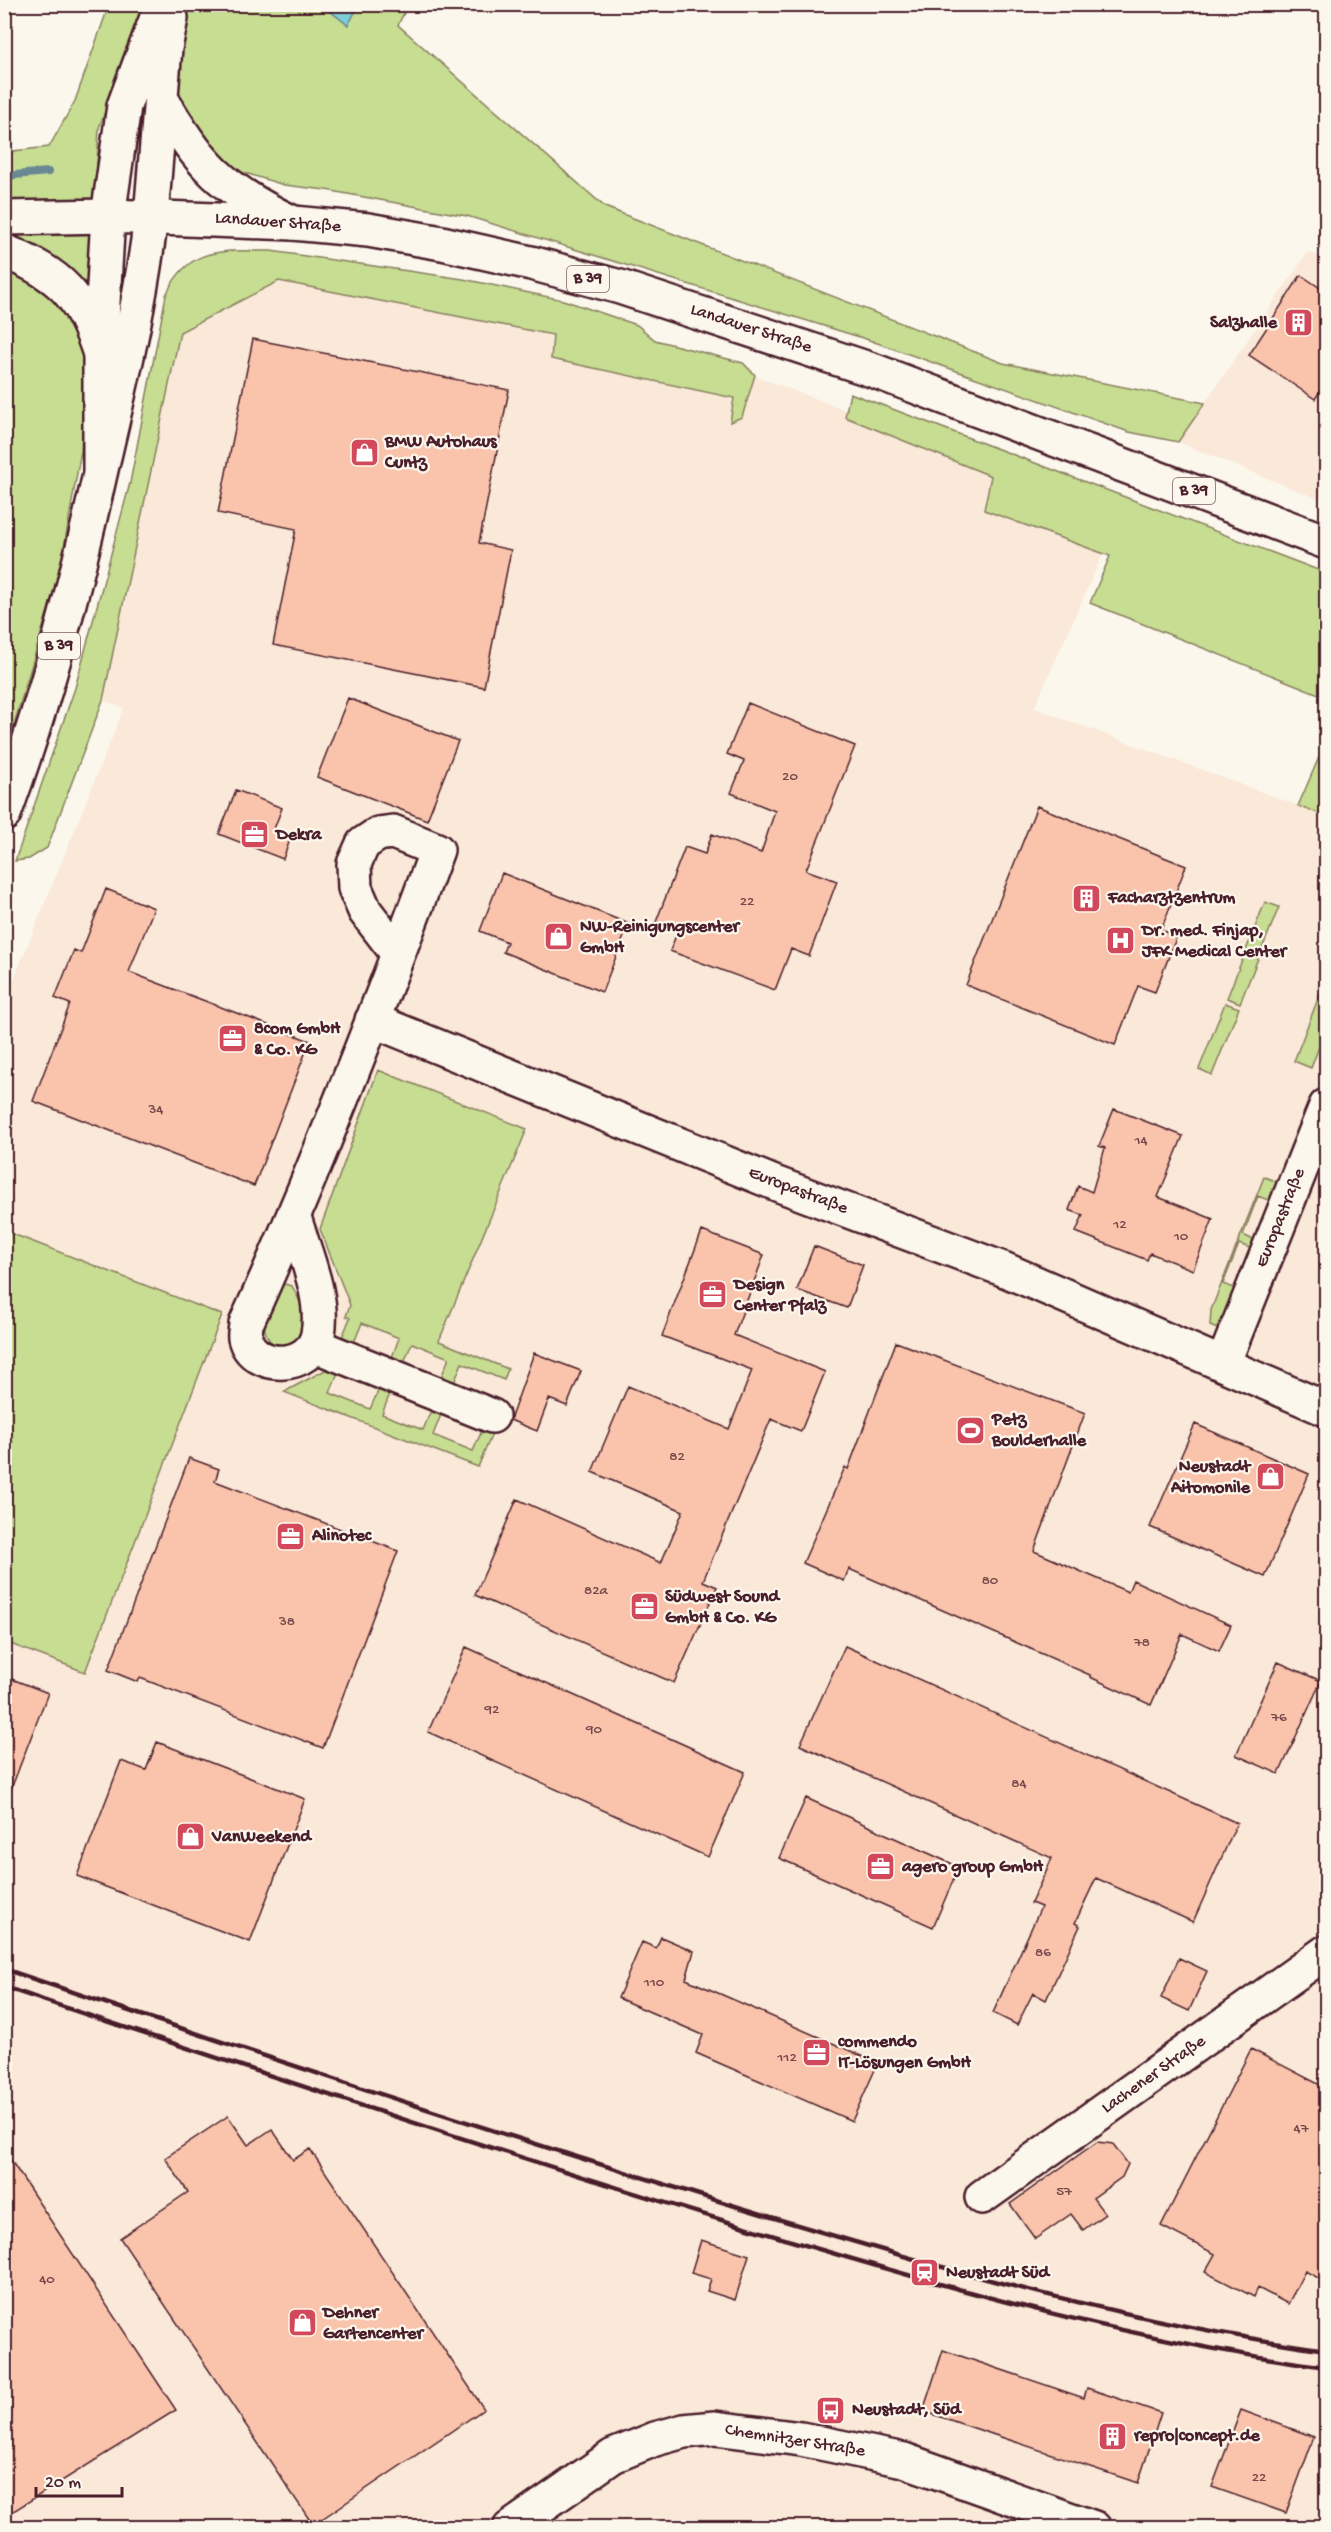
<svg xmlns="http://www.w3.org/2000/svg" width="1331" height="2532" font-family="'Gochi Hand',sans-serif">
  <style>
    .built { fill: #fae8d8 }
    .green { fill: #c6dd92; stroke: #887e5e; stroke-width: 1.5 }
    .water { fill: #7eced8; stroke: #698893; stroke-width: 1.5 }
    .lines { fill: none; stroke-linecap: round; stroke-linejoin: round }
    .stream { stroke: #698893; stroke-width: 8 }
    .building { fill: #f9c4ab; stroke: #4a1f2b; stroke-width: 1.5 }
    .minor-casing { stroke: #4a1f2b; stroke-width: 38 }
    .secondary-casing { stroke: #4a1f2b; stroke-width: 38 }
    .primary-casing { stroke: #4a1f2b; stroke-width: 38 }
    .minor { stroke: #fbf7ec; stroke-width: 33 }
    .secondary { stroke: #fbf7ec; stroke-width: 33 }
    .primary { stroke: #fbf7ec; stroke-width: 33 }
    .rail { stroke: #4a1f2b; stroke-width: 4.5 }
    .labels { text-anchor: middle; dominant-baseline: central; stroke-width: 4.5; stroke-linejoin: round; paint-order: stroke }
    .number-label { font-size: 15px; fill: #76484b }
    .shield { fill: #fbf7ec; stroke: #7f6065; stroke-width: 1.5 }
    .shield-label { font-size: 16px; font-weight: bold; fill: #4a1f2b }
    .street-label { font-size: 18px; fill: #4a1f2b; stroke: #fbf7ec }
    .poi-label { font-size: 18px; font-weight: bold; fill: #4a1f2b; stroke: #fbf7ec; text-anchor: start }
  </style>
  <rect width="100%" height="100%" fill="#fbf7ec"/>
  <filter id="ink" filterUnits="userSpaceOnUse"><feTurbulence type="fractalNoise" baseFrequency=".0167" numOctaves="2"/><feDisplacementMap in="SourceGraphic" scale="12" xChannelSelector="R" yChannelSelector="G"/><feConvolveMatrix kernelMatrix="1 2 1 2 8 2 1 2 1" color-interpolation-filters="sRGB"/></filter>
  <g filter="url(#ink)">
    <path class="built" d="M1308,252l18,7v243l-148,-60z
      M279,281l473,94 369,138 -87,195 292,108v1711h-196l-241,-86 208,86h-1092l-1,-1523 120,-296 -21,-8 76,-368z"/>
    <path class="green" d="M109,5h36l-46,123 -18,323 -21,119 -55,185 -1,-603 45,-5 26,-46z
      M190,5h218l-10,20 207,182 398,156 202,40 -27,39 -49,-10 -263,-93 -399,-123 -141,-26 -42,-5 -49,-15 -52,-50 -5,-38 8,-67z
      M271,251l192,28 100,21 74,25 18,15 88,23 12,12 -13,42 -12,5 4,-24 -183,-39 2,-24 -274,-54 -99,51 -77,368 -56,148 -18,11 -14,2 60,-173 55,-205 36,-188c23,-50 56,-44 105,-44z
      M850,393l476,180v124l-236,-94 20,-47 -126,-46 7,-34 -146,-59z
      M1326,741v75l-28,-10z
      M1265,902l14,5 -39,96 -13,-5z
      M1326,978v50l-15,40 -17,-7z
      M1225,1003l14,5 -27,67 -13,-6z
      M378,1070l149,59 -88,212 69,28 -4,11 -42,-17 -9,22 -13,-5 9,-22 -37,-15 -9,22 -12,-5 8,-22 -37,-15 -9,22 -12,-5 9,-22 -4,-2 4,-11 -30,-76z
      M1264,1177l17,6 -8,19 -15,-6 -15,39 15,7 -3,8 -16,-6 -16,40 16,6 -17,41 -12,-5 1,-16z
      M5,1231l217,84 -137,357 -80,-30z
      M284,1284l8,2c14,25 22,48 -7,63 -4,-2 -10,-3 -13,-6 -16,-14 -3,-49 12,-59z
      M327,1369l12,1 -9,23 40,16 10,-22 11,4 -9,23 41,16 9,-22 10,4 -9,23 40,16 10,-23 15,-8 -20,47 -194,-75z"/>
    <path class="water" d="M322,5h37l-11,20z"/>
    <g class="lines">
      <path class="stream" d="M4,176l44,-4"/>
    </g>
    <path class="building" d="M1301,275l25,17v90l-11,17 -66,-44z
      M253,339l256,51 -30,153 32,7 -27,137 -211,-42 23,-116 -78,-16z
      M348,698l110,43 -31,79 -110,-43z
      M748,703l107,43 -49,124 31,11 -28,75 -18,-7 -16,41 -105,-39 8,-21 -22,-8 29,-75 20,7 7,-20 49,19 14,-42 -44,-18 13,-32 -17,-7z
      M236,790l46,18 -8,21 17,8 -8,22 -64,-25z
      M1037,806l149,60 -25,64 16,6 -22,56 -17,-6 -23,59 -149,-60z
      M502,873l127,51 -27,68 -99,-40 4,-10 -27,-11z
      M106,889l48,19 -25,64 181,69 -56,145 -221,-85 37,-97 -15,-6 19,-48 7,3z
      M1114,1109l69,27 -25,61 55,22 -20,51 -43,-17 -3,7 -71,-28 7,-17 -14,-5 9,-24 14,6 13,-44 -6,-2z
      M702,1231l62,24 -30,80 91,37 -24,59 -30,-12 -68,162 14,6 -43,96 -199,-88 42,-96 144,64 22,-52 -91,-39 36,-86 101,43 23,-59 -90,-34z
      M814,1246l49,19 -16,43 -50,-18z
      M896,1342l189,71 -51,138 94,41 5,-12 98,45 -12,26 -37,-17 -31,71 -61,-28v-2l-241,-106 -5,12 -41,-18 42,-96 3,2z
      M534,1353l47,18 -14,35 -18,-7 -12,32 -27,-11z
      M1195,1424l114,50 -44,103 -115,-50z
      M189,1458l30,11 -4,12 183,70 -75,197 -183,-70 -2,4 -30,-12z
      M845,1646l392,177 -44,99 -97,-44 -21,45 5,3 -34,74 -13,-7 -16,32 -24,-12 48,-106 -10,-4 21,-45 -252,-113z
      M466,1647l279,125 -37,85 -280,-125z
      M1278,1662l43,19 -42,93 -43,-19z
      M4,1676l44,17 -42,109h-2z
      M157,1742l148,57 -55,143 -173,-66 44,-115 25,9z
      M806,1798l153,69 -26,60 -154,-69z
      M661,1937l33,14 -8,28 192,84 -26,58 -156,-68 7,-18 -85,-37 24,-56 14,6z
      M1179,1958l28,13 -18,40 -28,-13z
      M1251,2049l75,39v194l-21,-11 -17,33 -30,-16 -4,9 -49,-25 10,-18 -54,-28z
      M228,2116l20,29 24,-16 21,31 17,-11 174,260 -171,116 -193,-287 68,-46 -23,-34z
      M1097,2142l16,2 15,20 -6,13 -29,21 12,16 -22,16 -12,-16 -36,25 -25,-35z
      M4,2150l172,260 -172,107z
      M701,2240l48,15 -14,45 -28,-9 4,-12 -20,-6z
      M943,2350l141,48 3,-10 74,25 -23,70 -215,-72z
      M1241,2410l73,27 -28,76 -74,-26z"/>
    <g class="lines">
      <defs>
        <path id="minor" d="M161,98c37,67 63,92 132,125
          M108,216l16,-110 38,-102
          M151,216l14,-168 6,-30
          M372,1020l405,164 226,85 323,140
          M294,1217c10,35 31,80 24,117 -7,37 -65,37 -73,4 -1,-4 1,-10 1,-14 70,-155 132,-314 191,-474l-44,-18 -15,2 -15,10 -9,20 1,24 10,23 33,43
          M314,1345l178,71
          M1223,1364l103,-258
          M982,2197l344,-245
          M510,2528l103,-72 42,-17 29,-8 31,-3 86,11 103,21 190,68"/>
        <path id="secondary" d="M4,218l104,-2
          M4,251c58,24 77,44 96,103"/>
        <path id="primary" d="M100,474v-120l8,-138 185,7 75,7 74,13 89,20 89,24 255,84 451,171
          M4,814c41,-111 70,-224 96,-340 20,-86 41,-170 51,-258"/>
      </defs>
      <use href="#minor" class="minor-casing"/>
      <use href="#secondary" class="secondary-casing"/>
      <use href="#primary" class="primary-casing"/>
      <use href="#minor" class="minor"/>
      <use href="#secondary" class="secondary"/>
      <use href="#primary" class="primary"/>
      <path class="rail" d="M4,1969c235,79 469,157 705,229 202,62 407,123 617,152
        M4,1987c237,79 473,158 711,231 201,61 403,121 611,149"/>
    </g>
  </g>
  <defs>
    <symbol id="building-square" viewBox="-11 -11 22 22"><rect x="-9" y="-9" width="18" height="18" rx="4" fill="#d1495b" stroke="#fbf7ec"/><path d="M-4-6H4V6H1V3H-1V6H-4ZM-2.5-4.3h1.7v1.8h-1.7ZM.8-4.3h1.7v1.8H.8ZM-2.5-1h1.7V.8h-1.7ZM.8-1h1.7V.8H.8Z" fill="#fff"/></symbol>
    <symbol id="shop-square" viewBox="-11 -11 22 22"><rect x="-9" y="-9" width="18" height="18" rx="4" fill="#d1495b" stroke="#fbf7ec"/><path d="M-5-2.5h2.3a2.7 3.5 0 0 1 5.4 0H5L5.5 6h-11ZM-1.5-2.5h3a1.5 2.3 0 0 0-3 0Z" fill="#fff"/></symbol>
    <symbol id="office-square" viewBox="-11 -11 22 22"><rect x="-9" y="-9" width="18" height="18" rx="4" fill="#d1495b" stroke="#fbf7ec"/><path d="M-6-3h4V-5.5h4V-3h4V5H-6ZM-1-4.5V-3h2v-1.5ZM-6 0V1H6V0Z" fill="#fff"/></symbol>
    <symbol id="hospital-square" viewBox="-11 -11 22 22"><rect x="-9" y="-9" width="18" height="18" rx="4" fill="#d1495b" stroke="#fbf7ec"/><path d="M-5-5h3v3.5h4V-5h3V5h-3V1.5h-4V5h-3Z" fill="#fff"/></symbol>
    <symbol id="stadium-square" viewBox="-11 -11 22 22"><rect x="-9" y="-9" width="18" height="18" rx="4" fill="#d1495b" stroke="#fbf7ec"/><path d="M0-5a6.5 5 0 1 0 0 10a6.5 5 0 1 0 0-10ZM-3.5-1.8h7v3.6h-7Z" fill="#fff"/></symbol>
    <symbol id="station-square" viewBox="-11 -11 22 22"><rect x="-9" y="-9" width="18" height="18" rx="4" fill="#d1495b" stroke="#fbf7ec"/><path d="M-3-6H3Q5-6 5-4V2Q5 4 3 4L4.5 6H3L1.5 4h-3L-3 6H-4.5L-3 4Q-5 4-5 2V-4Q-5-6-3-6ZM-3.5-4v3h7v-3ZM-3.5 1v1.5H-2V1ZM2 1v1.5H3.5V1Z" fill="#fff"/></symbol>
    <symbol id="bus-square" viewBox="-11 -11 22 22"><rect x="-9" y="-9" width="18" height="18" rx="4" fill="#d1495b" stroke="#fbf7ec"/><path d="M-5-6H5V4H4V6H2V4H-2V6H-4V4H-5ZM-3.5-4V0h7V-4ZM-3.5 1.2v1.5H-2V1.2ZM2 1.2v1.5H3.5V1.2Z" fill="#fff"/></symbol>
  </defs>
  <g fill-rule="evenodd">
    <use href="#building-square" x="1282" y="306" width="33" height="33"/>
    <use href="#shop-square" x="348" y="436" width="33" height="33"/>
    <use href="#office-square" x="238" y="818" width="33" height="33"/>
    <use href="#building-square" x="1070" y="882" width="33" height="33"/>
    <use href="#shop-square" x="542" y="920" width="33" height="33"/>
    <use href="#hospital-square" x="1104" y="924" width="33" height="33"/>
    <use href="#office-square" x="216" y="1022" width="33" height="33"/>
    <use href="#office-square" x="696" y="1278" width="33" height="33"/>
    <use href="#stadium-square" x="954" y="1414" width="33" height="33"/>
    <use href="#shop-square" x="1254" y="1460" width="33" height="33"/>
    <use href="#office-square" x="274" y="1520" width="33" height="33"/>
    <use href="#office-square" x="628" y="1590" width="33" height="33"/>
    <use href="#shop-square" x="174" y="1820" width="33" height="33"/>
    <use href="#office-square" x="864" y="1850" width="33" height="33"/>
    <use href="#office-square" x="800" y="2036" width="33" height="33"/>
    <use href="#station-square" x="908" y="2256" width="33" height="33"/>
    <use href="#shop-square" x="286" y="2306" width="33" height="33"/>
    <use href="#bus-square" x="814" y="2394" width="33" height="33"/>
    <use href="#building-square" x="1096" y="2420" width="33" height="33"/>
  </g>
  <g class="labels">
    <g class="number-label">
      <text x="790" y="777">20</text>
      <text x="747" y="902">22</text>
      <text x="156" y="1110">34</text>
      <text x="1141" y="1141">14</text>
      <text x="1120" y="1225">12</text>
      <text x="1181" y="1237">10</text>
      <text x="677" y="1457">82</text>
      <text x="990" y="1581">80</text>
      <text x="596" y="1591">82a</text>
      <text x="287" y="1622">38</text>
      <text x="1142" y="1643">78</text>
      <text x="492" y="1710">92</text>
      <text x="1279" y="1718">76</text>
      <text x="594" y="1730">90</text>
      <text x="1019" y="1784">84</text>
      <text x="1043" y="1953">86</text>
      <text x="654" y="1983">110</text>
      <text x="787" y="2058">112</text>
      <text x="1301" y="2129">47</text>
      <text x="1064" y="2192">57</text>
      <text x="47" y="2280">40</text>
      <text x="1259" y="2478">22</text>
    </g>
    <g class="shield">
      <rect x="567" y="266" width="42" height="26" rx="4.5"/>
      <rect x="1173" y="478" width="42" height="26" rx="4.5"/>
      <rect x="38" y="633" width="42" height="26" rx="4.5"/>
    </g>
    <g class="shield-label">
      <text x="588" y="279">B 39</text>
      <text x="1194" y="491">B 39</text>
      <text x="59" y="646">B 39</text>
    </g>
    <g class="street-label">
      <text transform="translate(278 223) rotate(4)">Landauer Straße</text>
      <text transform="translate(751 329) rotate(18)">Landauer Straße</text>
      <text transform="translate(798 1191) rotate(21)">Europastraße</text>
      <text transform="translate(1281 1218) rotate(-68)">Europastraße</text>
      <text transform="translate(1154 2075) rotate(-35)">Lachener Straße</text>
      <text transform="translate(795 2441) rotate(9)">Chemnitzer Straße</text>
    </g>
    <g class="poi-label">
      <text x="1277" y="323" text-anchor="end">Salzhalle</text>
      <text x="385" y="442">BMW Autohaus<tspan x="385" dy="21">Cuntz</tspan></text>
      <text x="276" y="835">Dekra</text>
      <text x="1108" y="898">Facharztzentrum</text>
      <text x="580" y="927">NW-Reinigungscenter<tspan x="580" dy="21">GmbH</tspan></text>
      <text x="1142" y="931">Dr. med. Finjap,<tspan x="1142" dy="21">JFK Medical Center</tspan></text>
      <text x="254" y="1029">8com GmbH<tspan x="254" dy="21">&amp; Co. KG</tspan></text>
      <text x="734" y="1285">Design<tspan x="734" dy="21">Center Pfalz</tspan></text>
      <text x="992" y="1420">Petz<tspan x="992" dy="21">Boulderhalle</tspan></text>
      <text x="1250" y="1467" text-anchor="end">Neustadt<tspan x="1250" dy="21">Aitomonile</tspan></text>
      <text x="312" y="1536">Alinotec</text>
      <text x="665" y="1597">Südwest Sound<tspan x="665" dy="21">GmbH &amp; Co. KG</tspan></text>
      <text x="212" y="1837">VanWeekend</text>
      <text x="902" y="1867">agero group GmbH</text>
      <text x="838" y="2042">commendo<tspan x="838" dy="21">IT-Lösungen GmbH</tspan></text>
      <text x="946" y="2273">Neustadt Süd</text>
      <text x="323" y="2313">Dehner<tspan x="323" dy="21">Gartencenter</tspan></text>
      <text x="852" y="2410">Neustadt, Süd</text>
      <text x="1134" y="2436">repro|concept.de</text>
    </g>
  </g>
  <rect width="1331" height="2532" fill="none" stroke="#fbf7ec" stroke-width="24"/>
  <rect x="12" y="12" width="1307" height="2508" fill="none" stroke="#4a1f2b" stroke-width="2" filter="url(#ink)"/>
  <path d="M36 2487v9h86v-9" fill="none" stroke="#4a1f2b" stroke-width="3"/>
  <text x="45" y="2487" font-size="18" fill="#4a1f2b" stroke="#fbf7ec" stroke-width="4.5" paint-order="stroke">20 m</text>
</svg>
